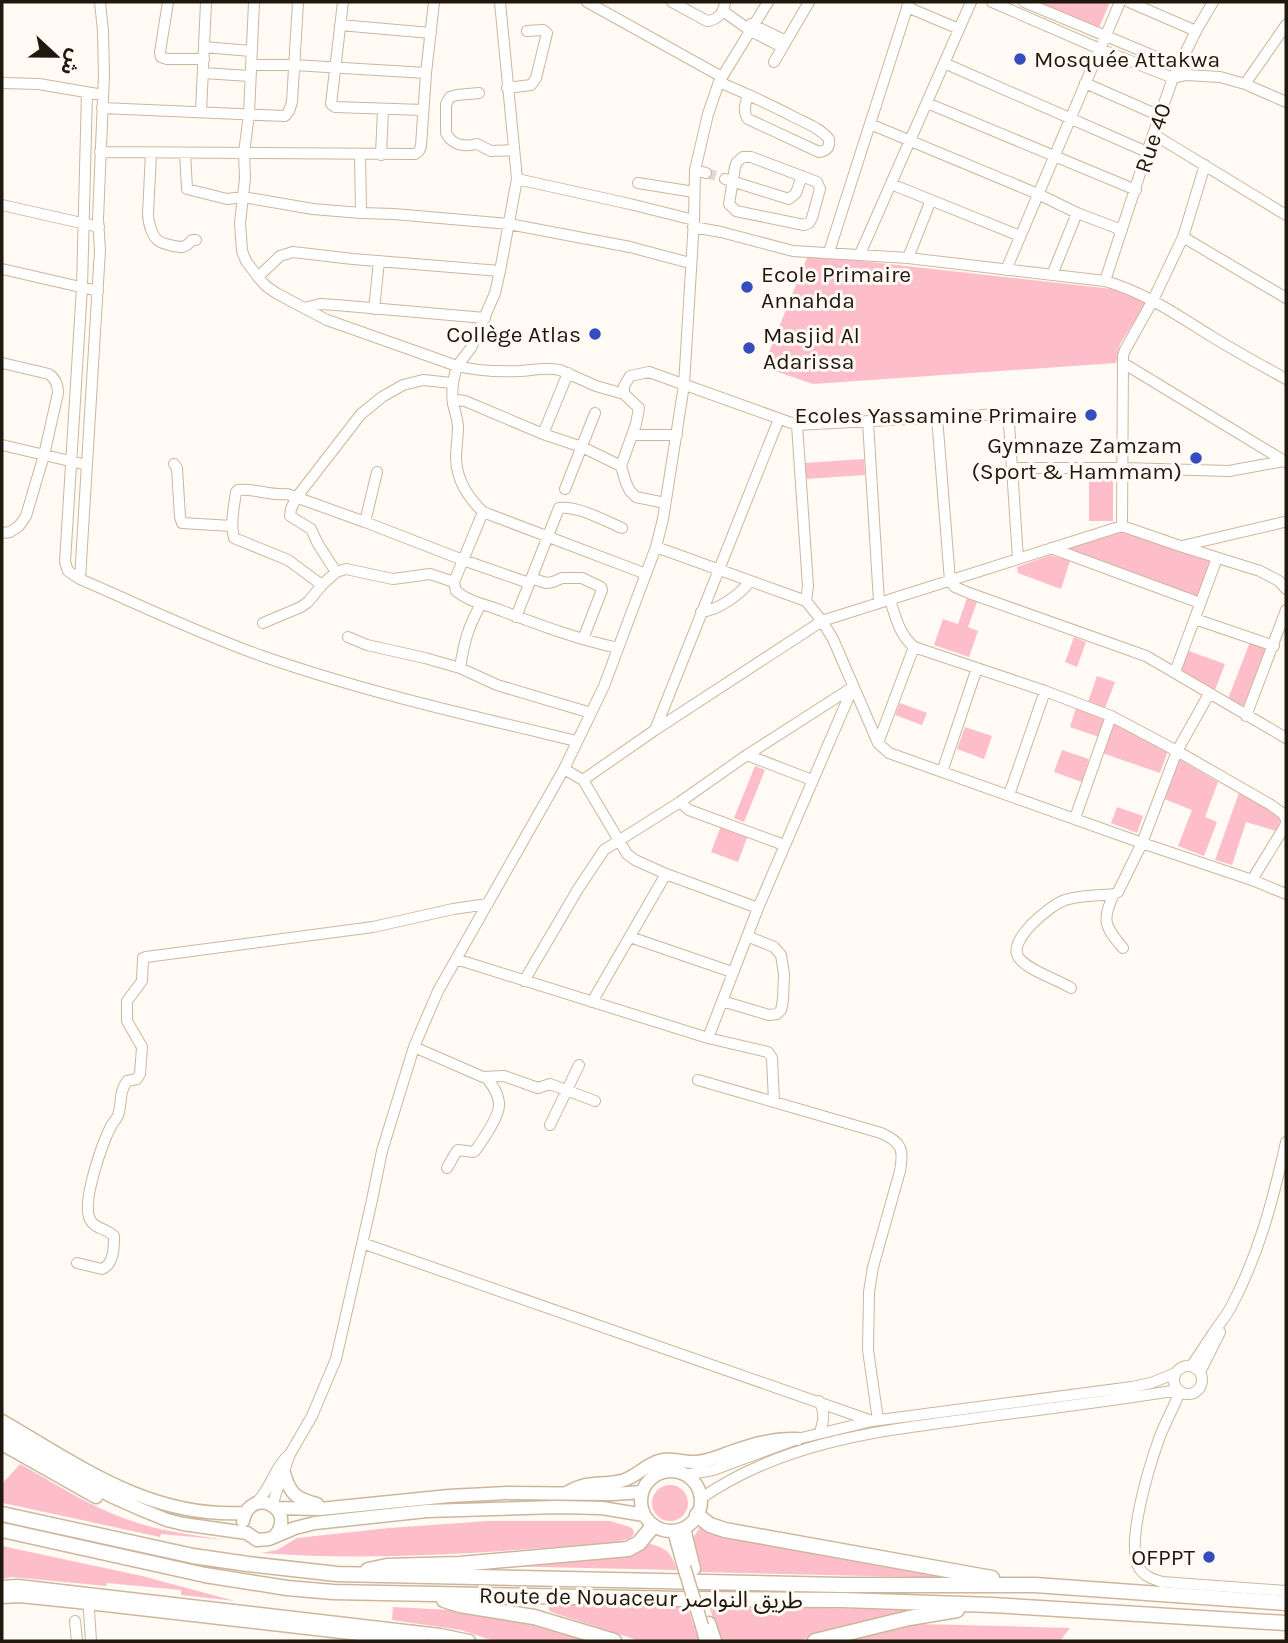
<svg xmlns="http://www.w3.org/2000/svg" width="1288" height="1643" font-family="Karla,'Noto Sans Arabic',sans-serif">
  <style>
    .green { fill: #febec9 }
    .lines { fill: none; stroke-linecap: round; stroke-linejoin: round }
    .minor-tunnel { stroke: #ded8d1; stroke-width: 10; stroke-dasharray: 10 5; stroke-linecap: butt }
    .minor-casing { stroke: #cdb79c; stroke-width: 12 }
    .major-casing { stroke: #cdb79c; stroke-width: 15 }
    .highway-casing { stroke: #cdb79c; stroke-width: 17 }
    .minor { stroke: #fff; stroke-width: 10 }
    .major { stroke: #fff; stroke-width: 12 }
    .highway { stroke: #fff; stroke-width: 14 }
    .major-bridge-casing { stroke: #cdb79c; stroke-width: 15; stroke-linecap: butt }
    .major-bridge { stroke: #fff; stroke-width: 12 }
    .poi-dot { fill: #344cbe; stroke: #fffaf4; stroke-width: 2.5 }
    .labels { text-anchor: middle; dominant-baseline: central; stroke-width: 6; stroke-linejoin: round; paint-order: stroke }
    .poi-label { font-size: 23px; fill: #20180d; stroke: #fffaf4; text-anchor: end }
    .street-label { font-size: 23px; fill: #20180d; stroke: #fffaf4 }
  </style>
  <rect width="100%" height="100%" fill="#fffaf4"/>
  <path class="green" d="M1035,2h75l-12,28z
    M808,255l305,34 12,3 21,11 -26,41 -4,19 -303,21 -50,-17z
    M864,459l1,16 -59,4 -1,-16z
    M1089,475h24v46h-24z
    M1123,531l88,29v5l-13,33 -132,-49 52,-17z
    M1050,555l20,6 -9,28 -43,-16 -1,-6z
    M967,598l10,4 -9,25 10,4 -9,26 -35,-12 9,-26 15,5z
    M1074,637l12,5 -9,25 -12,-5z
    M1250,642l18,7 -24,57 -16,-7z
    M1186,650l39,14 -10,26 -34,-19v-4z
    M1097,676l18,6 -10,26 -17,-6z
    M900,703l27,10 -5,12 -27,-10z
    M1076,708l29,10 -6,19 -29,-10z
    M1113,722l55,29 -8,22 -58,-20z
    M965,727l27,9 -8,23 -27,-10z
    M1062,750l27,9 -7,23 -28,-10z
    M1179,759l39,23 -13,35 12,5 -13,34 -26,-10 14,-36 -28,-11z
    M755,766l10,4 -21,52 -10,-4z
    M1239,793l43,24 -6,14 -30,-9 -14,43 -17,-5z
    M1117,807l26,9 -6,17 -26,-10z
    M721,826l27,9 -10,27 -27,-10z
    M20,1464c34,19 69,42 106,55 32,12 67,16 100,21l-65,-6 -1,3 -157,-34 -1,-19z
    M652 1503a18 18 0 1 1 36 0a18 18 0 1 1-36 0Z
    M488,1521h122l20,6 3,2 1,5 -5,5 -20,4c-116,9 -232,19 -348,10l16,-3 20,-12 92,-10z
    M700,1527l13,7 244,44 -258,-6 -8,-31z
    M648,1543c19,6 22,7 29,27l-180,-4z
    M2,1546l140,30 93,25 -54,-6v-5l-74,-7 -1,3 -94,-9 -10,2z
    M551,1603l136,2 12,36h-59l-89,-29 -3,-4z
    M709,1606l209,4 -121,31h-76z
    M393,1607l77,4 45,5 89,25h-110l-33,-11 -69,-10z
    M919,1624l151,4 -10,13h-213z"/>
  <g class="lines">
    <path class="minor-tunnel" d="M706,173l19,6"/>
    <defs>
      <path id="minor" d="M168,2l-8,50 1,5 6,2h37
        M254,2l-5,112 -5,39 1,25 -5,45 2,28 4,10 12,16 8,9 10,7 28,15 16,-4 16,1 149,13
        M343,2l-12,102 4,3 88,3
        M587,2l135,75
        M672,2l35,19c11,-1 17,-9 18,-19
        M992,2l108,47 73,29 13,-3 34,2 25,7 41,18
        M1024,2l154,64 3,3
        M1129,2l67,29
        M907,7l52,22
        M723,11l28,20 31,16
        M751,24l35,17
        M340,25l91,8
        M204,47l47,4
        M774,62l35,-60
        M944,63l203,89
        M251,65h43l132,8
        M203,73l47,3
        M719,82c26,11 52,23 77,36 12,6 25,11 33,21 1,9 -3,12 -10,13l-71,-33c-6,-8 -2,-16 0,-24
        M2,83l37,1 64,11
        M1085,83l75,33
        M1245,84l41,-59
        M507,88l24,-3 5,-7 11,-45 -4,-3 -16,1
        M87,92l-5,195 -17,275 3,9 12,8c60,26 120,55 182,77 103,36 209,60 315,85
        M479,93l-22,2 -7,2 -4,7v29c7,13 18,14 31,11l14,7 22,-1
        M927,103l209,87
        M102,108l183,8 4,-5 3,-9 6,-100
        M201,112l5,-110
        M870,124l168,70 39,19 45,17
        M1153,134l133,81
        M100,152l315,2 4,-3 2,-5 5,-73 8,-71
        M151,153l-3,61c0,8 4,23 11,27 4,3 18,6 23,6 5,-1 7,-3 10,-7h4
        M185,153l2,36 40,10 16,-2 70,12 48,4 33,1 115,10 121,23 60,16
        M360,154l1,59
        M381,155l2,-46
        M743,157h8l66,25 3,7 -8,29 -3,5 -5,2 -68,-14 -7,-7 6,-37 2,-5z
        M695,170l11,3
        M517,179l113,25 64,16
        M725,179l64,20 7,-6 6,-17
        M638,183l56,9
        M891,184l129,52
        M2,205l97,22
        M693,227l28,5 72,19 115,7 197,23c39,11 72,34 106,55 24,15 50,29 75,43
        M1183,237l103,61
        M829,252l80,-250
        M860,254l111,-252
        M908,258l23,-58
        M2,269l96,22
        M1006,270l114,-268
        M1052,275l25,-62
        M258,277l22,-21 13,-4 60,7 147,12
        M1105,281l42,-129 26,-74 23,-47 17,-29
        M304,308l23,12 130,46 14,-18 24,-55 5,-22 17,-92 -17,-177
        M374,309l5,-48
        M2,363l47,11c7,5 9,11 9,19l-14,62 -18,61 -7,10 -9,6 -8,1
        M1123,363l163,99
        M624,394l-28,-8 -36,-16c-14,-3 -26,0 -40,1 -21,1 -42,0 -63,-5 -4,13 -6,25 -4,38 2,7 4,14 5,22 0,11 -2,22 -2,33 1,22 12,38 27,53l163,62
        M453,402l3,-2 9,1 78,33 39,13 39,19
        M937,417l13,164 5,6 14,6 177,63 140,82
        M868,422l11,180
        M797,425l11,161 -2,15
        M543,434l25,-61
        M633,435h44
        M2,445l85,20
        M174,464l3,4 3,49 2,6 50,3
        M1012,468h111l106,3 55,-10
        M565,489l30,-76
        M665,503l-29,-6 -6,-6 -4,-8 -5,-17 15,-42 3,-16 -15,-14v-8l6,-10 19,-4 148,53 202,-11 7,3 3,6 9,136
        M483,512l-29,70 2,9c12,10 27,13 41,18 40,15 79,30 121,39
        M365,522l12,-50
        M1122,526l1,-170 2,-6 28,-50 30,-63 22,-72
        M1182,546l102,-24
        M656,547l150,54 16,20 11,18 45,104 11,10 253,90 110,37 34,14
        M1051,548l149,55
        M336,572l-18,-28 -7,-15 -21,-13 1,-7 5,-11 65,-84 21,-17 21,-12 20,-5 29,3
        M531,578l15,5 7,-1 9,-4h20l19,9 1,3 -19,49
        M80,579l20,-329 -2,-31 6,-144 -1,-44 -3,-29
        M322,585l-34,-25 -54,-22c-4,-14 0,-31 2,-46l2,-2c17,-2 32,6 49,4l78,28 98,38 66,23
        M890,600c6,18 9,34 24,47l131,44 66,25 66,35 94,54 11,8 4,6
        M701,612c17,-2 39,-17 49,-31
        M516,617l43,-109c18,-3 46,13 63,20
        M1195,619l79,27
        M263,623l38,-16 7,-5 14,-17 14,-13 10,-3 47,10 37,-5 24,8
        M348,637l19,8 58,13 35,10 37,17 94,28
        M460,668c4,-26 8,-41 21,-64
        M1175,672l42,-114
        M1246,716l40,-106
        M655,730l124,-311
        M878,743l36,-96
        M747,755l65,25
        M564,769l19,11 44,74 8,6 31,14 92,34
        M942,772l35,-104
        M583,780l72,-50 167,-109 300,-95 58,20 80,25 19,10 7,8
        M1009,795l36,-104
        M680,802l9,8 95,35
        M1075,818l36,-102
        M1252,880l33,-54 1,-4
        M1114,894c-13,26 -9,33 9,54
        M630,937l102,35
        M456,959l252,79 60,14 4,6 2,44
        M524,981l54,-92 26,-39 76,-48 67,-47 106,-68
        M1071,988c-14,-9 -42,-17 -52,-30 -13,-17 31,-53 46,-58 16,-5 33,-4 49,-6l4,-2 24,-49 35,-92 32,-57
        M722,1001l47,14 8,-1 4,-4 2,-10 1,-26 -3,-19 -7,-8 -27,-11
        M592,1002l74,-128
        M708,1038l50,-130 95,-221
        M414,1047l69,30 21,-1 34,12 12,-4 45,17
        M698,1080l183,53c21,9 23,17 19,38l-27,96 -4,25 -1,58 10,70
        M550,1125l29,-60
        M447,1168l9,-16 2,-2 15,2 2,-1c7,-10 25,-35 24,-47 0,-10 -7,-19 -12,-26
        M362,1243l510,178
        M77,1263l25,6c12,-5 12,-21 12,-33 -8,-8 -21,-7 -25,-19 -6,-19 13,-73 22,-91 3,-5 7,-8 8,-14 3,-13 0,-19 8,-31l10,-2 3,-5 2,-27 -15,-26v-20l15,-20 1,-23 3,-1 227,-30 80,-18 35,-5
        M1191,1366c8,-10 14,-21 21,-31 6,-10 13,-17 19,-28 28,-53 42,-107 55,-165
        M1174 1380a14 14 0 1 1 28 0a14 14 0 1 1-28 0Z
        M1200,1372l20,-40
        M1180,1391c-6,16 -14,30 -20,45 -10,28 -35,107 -21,132 6,9 14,11 23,14l124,9
        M819,1401c6,11 5,19 1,31
        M685,1475l28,-5 84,-31 75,-18 260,-34 19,-4 25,-10
        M700,1499c79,-55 170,-67 262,-79 72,-10 144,-18 216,-30
        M256,1503c15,-14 18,-36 34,-49
        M273,1506l2,-10 15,-42 22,-38 24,-57 36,-159 10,-49 32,-104 24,-56 126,-222 40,-83 52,-139 7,-28 21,-134 10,-165 1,-50 13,-56 11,-32 49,-80
        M88,1596l3,45
        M75,1621l2,20"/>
      <path id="major" d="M2,1421c78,45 147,97 242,92
        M2,1433l109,63 29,13 27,11 16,4 64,9 10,7 12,-1 26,-11 20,-5 112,-12 130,-4 45,1 42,7
        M2,1444l94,53
        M641 1501a30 30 0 1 1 60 0a30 30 0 1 1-60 0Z
        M284,1473c6,21 12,26 33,31
        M568,1492c22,-12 31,-6 53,-11 14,-3 24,-16 38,-20 13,-4 25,2 38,1 10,-1 21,-5 31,-9 23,-8 44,-15 69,-14
        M277,1508l43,1 129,-13 58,-3 106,1 29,-2
        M243,1521c7,-36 55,-13 32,15
        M684,1528l10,41
        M674,1531l10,36
        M2,1587l16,-1 422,49 29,6
        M2,1597l18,-1 68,7 332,38
        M709,1623l6,18
        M702,1626l4,15"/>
      <path id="highway" d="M2,1514l191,42 55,8 89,10 504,11h194l251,18
        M697,1515l13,10 15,5 267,48
        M2,1530l203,45 82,13 46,4 347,7 162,1 150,5 294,18
        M368,1570l19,-4 73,-2 168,-15 11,-6 14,-17
        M444,1600l16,5 74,12 80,24
        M815,1641l94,-23 48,-8"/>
    </defs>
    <use href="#minor" class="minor-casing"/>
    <use href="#major" class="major-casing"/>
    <use href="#highway" class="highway-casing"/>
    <use href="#minor" class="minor"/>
    <use href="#major" class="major"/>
    <use href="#highway" class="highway"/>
    <defs>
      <path id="major-bridge" d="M684,1567l18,59"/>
    </defs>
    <use href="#major-bridge" class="major-bridge-casing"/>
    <use href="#major-bridge" class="major-bridge"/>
  </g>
  <g class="poi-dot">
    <circle cx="1020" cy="59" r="7"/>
    <circle cx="747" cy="287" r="7"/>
    <circle cx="595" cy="334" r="7"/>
    <circle cx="749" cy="348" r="7"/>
    <circle cx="1091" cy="415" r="7"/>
    <circle cx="1196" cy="458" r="7"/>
    <circle cx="1209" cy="1557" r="7"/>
  </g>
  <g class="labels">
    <g class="poi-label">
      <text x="1034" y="59" text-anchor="start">Mosquée Attakwa</text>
      <text x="761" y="274" text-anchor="start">Ecole Primaire<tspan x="761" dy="26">Annahda</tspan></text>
      <text x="581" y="334">Collège Atlas</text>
      <text x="763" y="335" text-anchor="start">Masjid Al<tspan x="763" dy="26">Adarissa</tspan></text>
      <text x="1077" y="415">Ecoles Yassamine Primaire</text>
      <text x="1182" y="445">Gymnaze Zamzam<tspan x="1182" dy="26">(Sport &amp; Hammam)</tspan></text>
      <text x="1195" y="1557">OFPPT</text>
    </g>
    <g class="street-label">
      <text transform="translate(1153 138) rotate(-72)">Rue 40</text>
      <text transform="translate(641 1598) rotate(1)">Route de Nouaceur طريق النواصر</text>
    </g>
  </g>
  <rect width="1288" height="1643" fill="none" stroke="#20180d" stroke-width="7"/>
  <g transform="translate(56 56) rotate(112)" stroke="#fffaf4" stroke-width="5" paint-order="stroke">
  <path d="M0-5L12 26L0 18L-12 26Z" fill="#20180d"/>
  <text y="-10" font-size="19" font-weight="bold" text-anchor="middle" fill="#20180d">ش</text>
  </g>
</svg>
